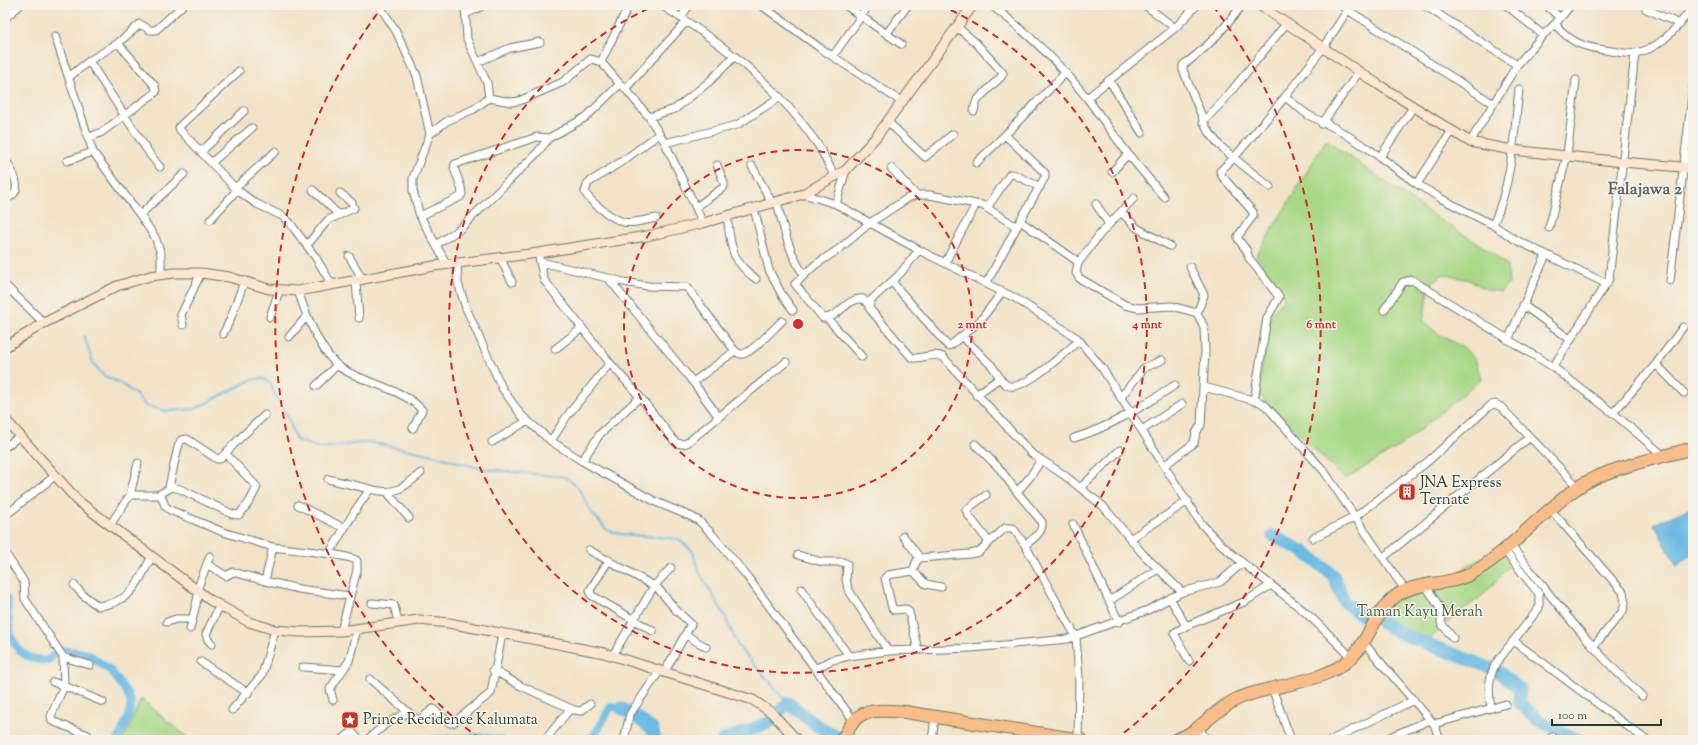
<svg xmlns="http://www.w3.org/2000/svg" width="1698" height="745" font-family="'Sorts Mill Goudy',serif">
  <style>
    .green { fill: #a8d886; stroke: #648a5d }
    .water { fill: #69bae4; stroke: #447c8c }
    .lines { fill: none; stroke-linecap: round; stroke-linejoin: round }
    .stream { stroke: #69bae4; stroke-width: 2 }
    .canal { stroke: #69bae4; stroke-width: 8 }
    .river { stroke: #69bae4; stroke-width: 13 }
    .street-casing { stroke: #697768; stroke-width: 9 }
    .secondary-casing { stroke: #697768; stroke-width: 11 }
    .highway-casing { stroke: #697768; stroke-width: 14 }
    .street { stroke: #fff; stroke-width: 7 }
    .secondary { stroke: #fde5d0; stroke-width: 9 }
    .highway { stroke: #f9bd89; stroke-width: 12 }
    .ring { fill: none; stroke: #d62828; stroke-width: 2; stroke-dasharray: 7 5 }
    .labels { text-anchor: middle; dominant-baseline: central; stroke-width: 3; stroke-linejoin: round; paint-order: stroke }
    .poi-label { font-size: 15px; fill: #1f3d34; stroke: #f7f3e8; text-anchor: start }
    .park-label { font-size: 15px; fill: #3a5c44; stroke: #f7f3e8 }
    .quarter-label { font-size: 17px; font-weight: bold; fill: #5f656d; stroke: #f7f3e8 }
    .centre { fill: #d62828; stroke: #f7f3e8; stroke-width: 2 }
    .ring-label { font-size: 12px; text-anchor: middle; font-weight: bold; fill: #d62828; stroke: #f7f3e8; stroke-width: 3; stroke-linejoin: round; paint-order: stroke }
  </style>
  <rect width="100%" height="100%" fill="#f7f3e8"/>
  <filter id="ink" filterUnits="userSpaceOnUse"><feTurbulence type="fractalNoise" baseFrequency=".025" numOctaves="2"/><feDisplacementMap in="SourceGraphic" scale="8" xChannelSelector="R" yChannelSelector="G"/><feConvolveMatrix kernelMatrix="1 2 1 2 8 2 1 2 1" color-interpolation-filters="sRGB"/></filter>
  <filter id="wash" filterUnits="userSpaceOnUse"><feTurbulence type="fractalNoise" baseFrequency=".012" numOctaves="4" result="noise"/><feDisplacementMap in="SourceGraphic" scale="16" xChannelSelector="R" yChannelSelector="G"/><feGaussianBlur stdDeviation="0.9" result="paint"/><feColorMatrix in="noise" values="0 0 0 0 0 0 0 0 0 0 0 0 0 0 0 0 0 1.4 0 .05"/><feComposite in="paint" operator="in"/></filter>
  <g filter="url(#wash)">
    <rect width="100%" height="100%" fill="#f2e3c8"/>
    <path class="green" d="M1326,140l102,72 65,41 14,13 2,18 -8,8 -13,-2 -19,-10 -26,-6 -13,11 -7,36 16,14 24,12 12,12 6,20 -78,65 -58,35 -87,-85 13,-80 13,-15 -5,-13 -23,-30z
      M1499,548l13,15 -29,32 -40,31 -16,16 -23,-9 -19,-10 -2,-11 12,-14 50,-20 46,-24z
      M141,699l47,39 2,2h-67z"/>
    <path class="water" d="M1693,507v47l-16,12 -23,-42z"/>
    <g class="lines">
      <path class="stream" d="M84,336l9,27 11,13 16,7 15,11 11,12 19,5 30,-2 56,-29 12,-2 7,5 7,16 11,18 8,23 24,8 49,-6 60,12 54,15 82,8 12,9 15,27 15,17 14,4 58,5 14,13 7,22 25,42 13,30 50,57"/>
      <path class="canal" d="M5,600h2c2,32 2,58 40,61l10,-9 6,-2 16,2 9,2 23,17 16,22 4,10 -2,12 -11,25
        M426,740l56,-3 19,3
        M590,740l9,-12 12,-22 10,2"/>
      <path class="river" d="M1273,536l30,15 30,24 12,28 17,12
        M1382,623l22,12 92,35 24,19 -1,13 19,18 40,20
        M621,708l15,9 17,13 2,10
        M723,740l45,-17 20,-20 31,24 27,13"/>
    </g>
  </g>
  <g filter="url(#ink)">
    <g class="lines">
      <defs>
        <path id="street" d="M379,5l17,26 21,45 13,58
          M661,5c59,37 117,80 157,140 6,10 11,21 17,32
          M761,5l59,43 82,54
          M845,5l56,39
          M991,5c37,28 67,56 96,93l88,-70 22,-23
          M1145,5l30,23
          M1242,5c-17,23 -35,44 -59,60v5l24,59 12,16 15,13 51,-61
          M1340,5l152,98
          M1351,5l-28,43 -38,49 23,18 29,14 32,20 48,35 25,15 51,26c19,-42 21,-90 26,-136
          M1424,5l93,60
          M1546,5l14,13
          M1646,9l34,15
          M466,14l18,-9
          M5,18l15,-13
          M681,18l8,-13
          M1555,24l16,-19
          M957,27l19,16 27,30 -2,4 -20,19 -5,6 -2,9
          M887,33l21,-28
          M1543,35l12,-11c15,18 27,23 50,26 9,1 22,5 30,3 24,-3 45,-28 58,-47
          M55,36l38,116 47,63 15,22 6,17v21
          M118,43l-29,18 62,95 9,11
          M833,56l36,-51
          M478,62l32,-14 30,-6
          M601,62l28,-57
          M239,71l-55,51 -5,5 1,3 57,60 18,13 27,13 8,7 26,35 16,27
          M69,77l20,-16
          M1109,80l33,53
          M623,86l26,31 16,26
          M625,89l61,-67
          M489,98l22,4 8,-1 44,-19 28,-23 10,3 19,22 -34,33 -37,21
          M1087,98l41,56 -16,18
          M649,117l26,-8 35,-28 25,-25
          M887,121l38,36 28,-23
          M1203,122l21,-22 62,-76
          M1322,124l37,-52
          M88,138l14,-6 54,-40 -1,-6 -37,-43 22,-19 10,6h6l26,-24
          M1470,142l47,-77 26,-30 -37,-30
          M201,152l43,-41
          M1128,154l36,43
          M1380,157l33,-50
          M5,159c5,7 15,25 10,33 -2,4 -7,6 -10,8
          M67,161l26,-9
          M212,162l40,-34
          M976,163l29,-28
          M752,166l20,37
          M891,168l25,27
          M1417,184l35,-53
          M235,188l41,-37
          M313,190l26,25
          M803,194l33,10 83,46 96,48 62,40 25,30 98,154c30,36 70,60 106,91 16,14 31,30 46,45
          M777,202c6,25 12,51 27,73
          M836,204l10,-34
          M1096,204l13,20
          M696,207l28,-20v-4l-7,-18
          M754,208l15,62 13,25 11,15
          M987,208l23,-34h3l27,13
          M1121,212l16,16 33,18
          M140,215l44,-41
          M420,216l40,-19 2,-3 -1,-7 -7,-19 1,-4 82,-27 12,1 -12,15 -77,76 -23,15
          M727,216c4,30 3,44 29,63
          M656,218c-29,6 -32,9 -56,-10 -6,-5 -12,-9 -15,-16l3,-9 36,-23 35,-26
          M210,220l27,-30
          M1020,221l25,-44v-4l-40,-38 61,-63
          M703,223l-38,-80 72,-18 43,-28
          M1493,225l23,15 91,44
          M1549,228l18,-73 9,-75
          M307,245l21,-25 26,-12 -2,-5 -12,-10
          M919,250l-20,25 -28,25 -2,8 43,50c10,1 22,-6 31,-1l88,96 33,22 39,31 39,47 40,39
          M538,253l6,27 66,83 30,34 36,46 6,1 5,-1 99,-81
          M349,256l14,24
          M500,257l12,25
          M541,262l83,20 24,4 39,1 48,64c2,1 5,4 8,3 11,-3 30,-25 39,-33
          M457,263l1,20 8,25 36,80 19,27 30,26 31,20 74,41 36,15 7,4 13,13 34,41 108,146
          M945,263l31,-59 6,1 35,22
          M1078,263l23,-30 33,-35
          M447,265l-27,-49 -7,-25v-13l17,-44 17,-13 27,-12 15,-11 -2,-15 -20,-44 -2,-34
          M1190,267l14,28 -7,18
          M608,278l85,104 42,-31
          M1670,281l23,-194
          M356,282l3,36
          M892,282l56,64 3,-1 29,-24 22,-29
          M986,284l34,-63 57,40 1,2 -2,10 3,5 46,27 13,3 34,-2 25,7 7,14 1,24 -4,74 -5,8 -2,10 -29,22
          M5,285l39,38
          M298,291c8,24 22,62 43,77 22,15 62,20 81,42l-9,18
          M868,304l-5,-5c-16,-2 -25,20 -40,19l-28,-34 20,-19 24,-16 31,-26 38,-25 8,-3h14l46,9
          M1523,305l48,35
          M1384,310l19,-28 9,-2 141,87 60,46 51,43
          M270,317l9,-26
          M827,318l35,39
          M183,325l-2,-10 20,-42
          M223,334l7,-14 14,-38
          M962,336l30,30 8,12
          M289,337l18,-21
          M1508,340l38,-85
          M555,349l27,-21
          M1656,364l28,29
          M1553,367l56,-88 26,-225
          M693,382l25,34
          M316,386l21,-21
          M1204,387l56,15 6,4 58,65 31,46 -42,21
          M976,395l24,-17c2,3 5,7 9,8 17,4 57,-35 70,-45
          M1121,397l23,-29 18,-8
          M1254,401l13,-83 12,-21 -30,-39 -2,-7 -9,-12v-3l15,-20v-4l-31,-36 -2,-5 14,-13 36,29
          M1613,413l43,-49 27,-37
          M1142,430l40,-26
          M1074,438c37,-11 69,-32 101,-53
          M551,441l16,-25 43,-53
          M492,442l35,-21
          M975,444l24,24 18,24
          M5,447l15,-11
          M582,461l18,-27 40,-37
          M328,479l42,10 -14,20 -27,45
          M169,487l9,-40 3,-7 6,-1 30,20h3l20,-21 25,-23
          M1081,487l39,-37
          M370,489c25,7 33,-1 51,-16
          M388,493l21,25
          M130,495l8,-32
          M161,495l4,11 5,4 53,22 50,15
          M986,495l-20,15 3,6 20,26
          M298,505l46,23
          M1551,510l72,82 2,11 -2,8 -30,36
          M6,515l50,-40
          M1073,524l46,98
          M110,525l20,-30h28l14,-8 8,2 52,25 7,1 11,-14 7,-14 -31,-33
          M903,536l17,22 50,-4 9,-2 26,-24h8l12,17 51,92 3,41 -1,62
          M1130,539l58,-38
          M1025,545c8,-6 18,-12 17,-23l-25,-30 13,-15 11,-17
          M1510,545c42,52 82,106 132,151
          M589,550l65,36
          M5,553l19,29 1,17 38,58 1,29 39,16
          M798,555l24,7h21l4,2 -1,15 2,10 40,62
          M1384,557l146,-120
          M609,560l-19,30 1,5 62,36
          M207,564l19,12 7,-4 32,9
          M913,571l13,13 15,3
          M74,585l9,10 15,11c33,-3 40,-23 54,-50
          M655,585l21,25 15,14 -27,49
          M1426,586l16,25 -1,12 12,15
          M801,589l48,67
          M197,590l13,-34
          M1405,590l-50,-73 71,-54 65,-58 4,-1 6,3 77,80
          M1170,598l16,28
          M1109,601l49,-32
          M372,603l22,2 4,17
          M167,622l9,-3h16
          M190,629l9,-37
          M341,631l16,-61v-9c-7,-7 -70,-12 -84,-14l-8,34 34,8 50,7
          M686,635l20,12
          M1514,641l132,99
          M1363,642l71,82 6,16
          M212,644l-4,-4 -2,-6 14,-29
          M918,650l-9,-38 -3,-3 -12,1 -2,-2 -7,-30 3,-3 25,-4 3,-9 4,-4
          M613,655l41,-69 17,-18
          M63,657l27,8
          M1189,661l-15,-28 12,-7 60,-25 25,-16
          M201,662l47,31
          M303,667l40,3
          M815,669l17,-9 17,-4 39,-5 84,-3 96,-9 80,-29 34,-18 38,-10 22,-19
          M493,670l28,16 53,24 7,1 9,-7
          M370,679l46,40h5l12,-10 17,14h3l38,-30 11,-59
          M53,682l11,4 -13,30 1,5 36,14
          M1272,688l19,52
          M333,700l-3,-11 19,-28 8,-32
          M1491,708c-3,-17 -3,-29 5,-45l43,-55v-14l-35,-44
          M232,710l30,-35 13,-45
          M1434,724l72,-20
          M1198,727l9,13
          M342,740l10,-8 7,8
          M367,740l20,-17 20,-10
          M545,740l25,-31
          M624,740l6,-26 29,-42
          M932,740l3,-22
          M1331,740l83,-40
          M1383,740l47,-20
          M1547,740l6,-3"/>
        <path id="secondary" d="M1259,5l120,80 91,57 42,8 111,12 70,6
          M5,347l39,-24 73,-37 33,-10 24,-3h27l28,4 40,12 29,2 136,-25 104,-13 109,-17 56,-13 100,-29 43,-24 30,-33 97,-132
          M5,419l73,82 132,99 39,22 26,8 25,2 41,-1 78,-11 30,3 155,30 149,47 19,13 25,27"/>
        <path id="highway" d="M842,740c4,-6 7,-13 12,-19 10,-14 36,-10 51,-9l176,28
          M1175,740c25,-7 42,-34 67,-43 33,-13 83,-14 109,-39 19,-18 23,-46 45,-62 21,-16 54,-9 78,-24 38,-23 67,-59 103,-84 28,-20 82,-30 116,-40"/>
      </defs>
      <use href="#street" class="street-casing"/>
      <use href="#secondary" class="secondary-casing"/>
      <use href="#highway" class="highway-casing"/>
      <use href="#street" class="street"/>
      <use href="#secondary" class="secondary"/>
      <use href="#highway" class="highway"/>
    </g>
  </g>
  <g class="ring">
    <circle cx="798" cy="324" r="174"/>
    <path d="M940 5A349 349 0 1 1 656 5"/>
    <path d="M480 739A523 523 0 0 1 383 6M1213 6A523 523 0 0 1 1116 739"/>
  </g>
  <defs>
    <symbol id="building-square" viewBox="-11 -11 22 22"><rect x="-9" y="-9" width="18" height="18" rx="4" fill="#c8321e" stroke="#f7f3e8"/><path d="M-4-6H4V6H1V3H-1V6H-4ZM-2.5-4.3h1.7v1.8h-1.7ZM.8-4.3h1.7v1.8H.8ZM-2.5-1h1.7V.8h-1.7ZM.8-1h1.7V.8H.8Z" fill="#fff"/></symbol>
    <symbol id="sight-square" viewBox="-11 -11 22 22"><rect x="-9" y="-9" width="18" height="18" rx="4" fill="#c8321e" stroke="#f7f3e8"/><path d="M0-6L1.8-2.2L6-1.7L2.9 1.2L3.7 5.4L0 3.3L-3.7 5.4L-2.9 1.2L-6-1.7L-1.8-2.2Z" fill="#fff"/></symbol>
  </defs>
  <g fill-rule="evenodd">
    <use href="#building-square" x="1397" y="482" width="20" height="20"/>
    <use href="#sight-square" x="340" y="710" width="20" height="20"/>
  </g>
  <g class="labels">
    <g class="poi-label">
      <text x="1420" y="483">JNA Express<tspan x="1420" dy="17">Ternate</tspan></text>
      <text x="363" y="720">Prince Recidence Kalumata</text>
    </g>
    <g class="park-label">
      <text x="1420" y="612">Taman Kayu Merah</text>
    </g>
    <g class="quarter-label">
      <text x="1645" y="190">Falajawa 2</text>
    </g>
  </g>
  <circle cx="798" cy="324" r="6" class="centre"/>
  <g class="ring-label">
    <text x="972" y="328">2 mnt</text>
    <text x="1147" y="328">4 mnt</text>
    <text x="1321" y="328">6 mnt</text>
  </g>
  <rect width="1698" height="745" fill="none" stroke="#f7f3e8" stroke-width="20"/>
  <path d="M1552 719v6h109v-6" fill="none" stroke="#1f3d34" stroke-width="2"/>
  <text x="1558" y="719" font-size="12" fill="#1f3d34" stroke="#f7f3e8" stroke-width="3" paint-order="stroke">100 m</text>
</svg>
